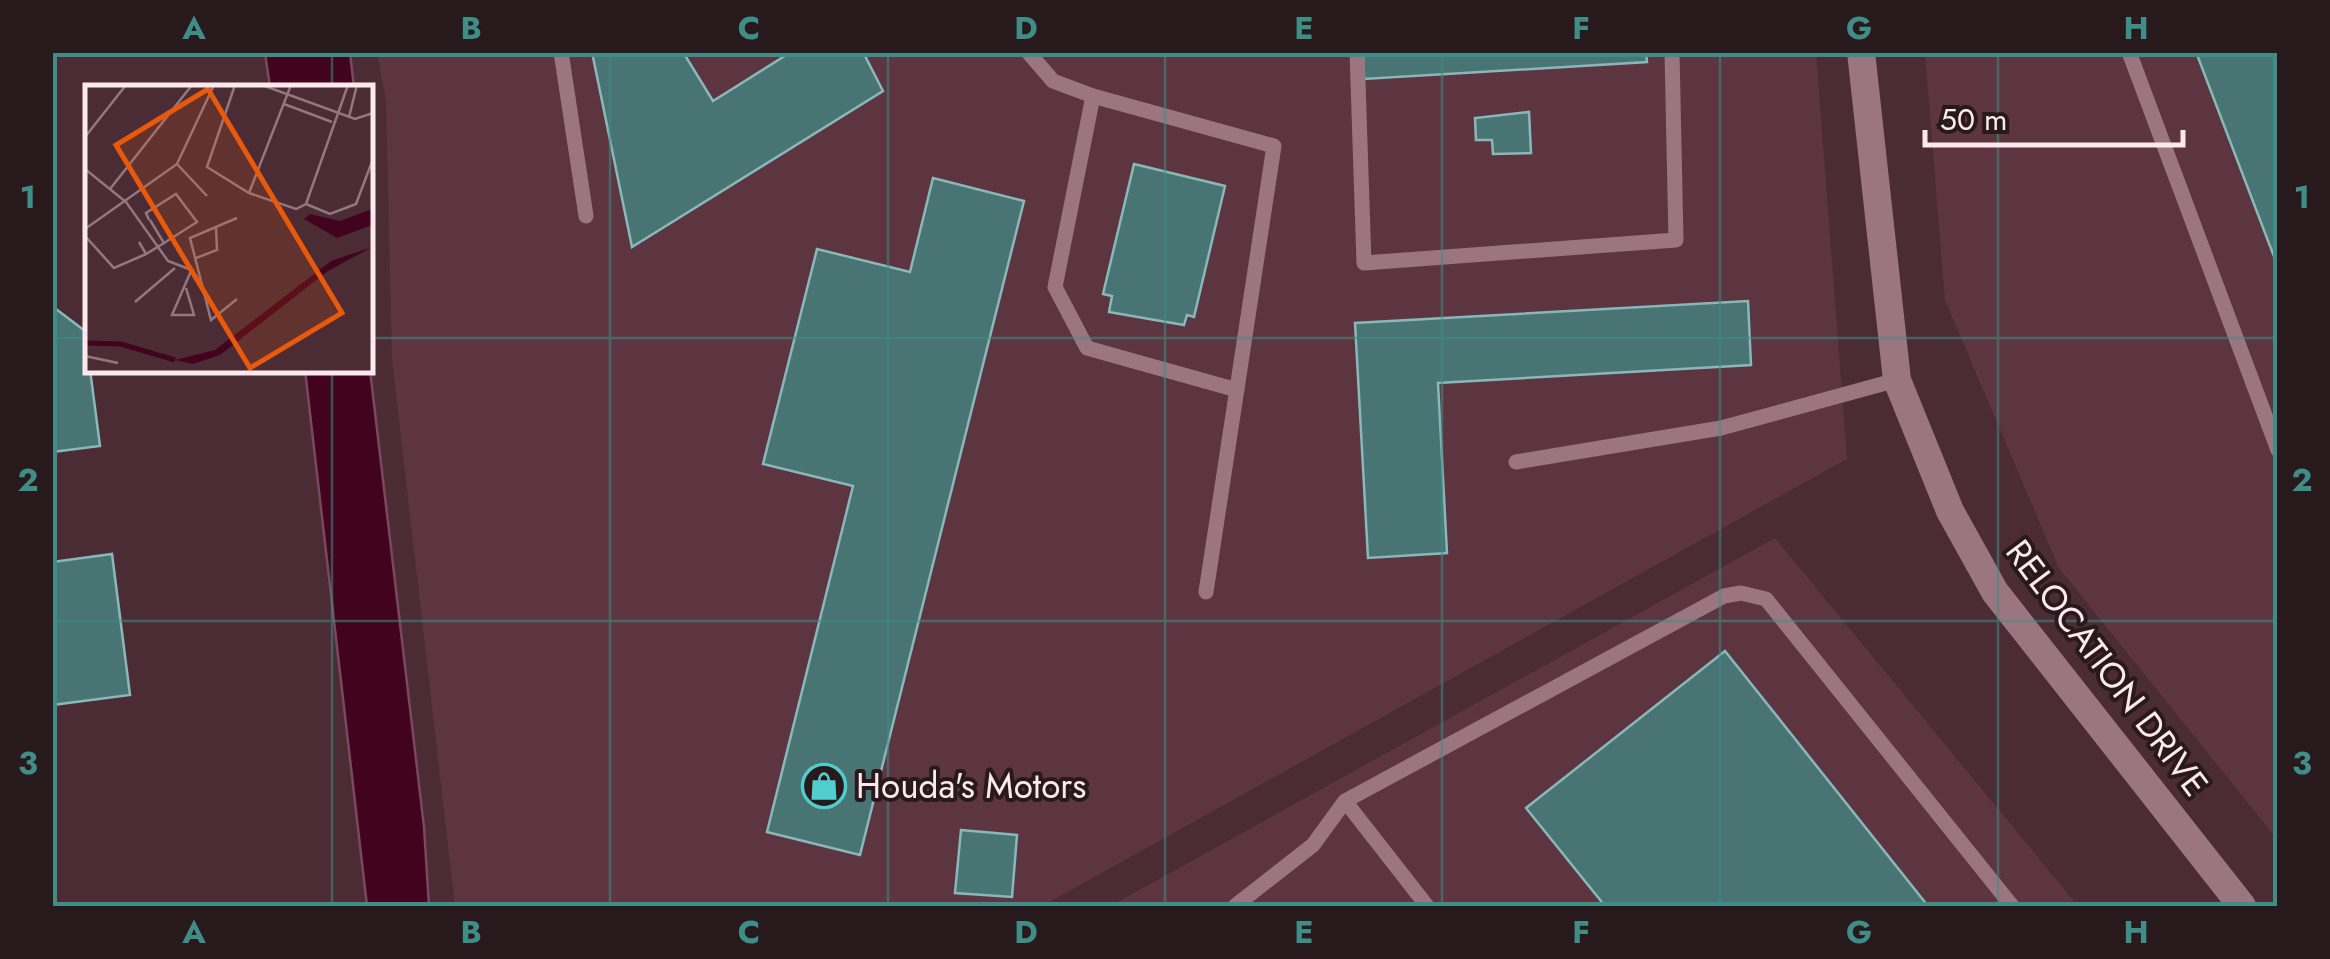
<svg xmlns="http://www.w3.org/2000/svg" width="2330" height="959" font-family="Jost,sans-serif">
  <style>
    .built { fill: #5c3541 }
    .water { fill: #42031f; stroke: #7a485d; stroke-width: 2.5 }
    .building { fill: #487474; stroke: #8ab8b8; stroke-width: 2.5 }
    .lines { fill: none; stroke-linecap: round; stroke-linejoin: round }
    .service { stroke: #9b7680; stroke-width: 15 }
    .tertiary { stroke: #9b7680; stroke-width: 28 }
    .grid { fill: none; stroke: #3f8d87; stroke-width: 2.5; stroke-opacity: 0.55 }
    .labels { text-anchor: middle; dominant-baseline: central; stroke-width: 8; stroke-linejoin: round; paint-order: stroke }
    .street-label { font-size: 35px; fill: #fde8ed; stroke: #28191d }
    .poi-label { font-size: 35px; fill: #fde8ed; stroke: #28191d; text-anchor: start }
    .inset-river { fill: none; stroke: #42031f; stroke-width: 5 }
    .inset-road { fill: none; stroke: #92777f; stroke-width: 2.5 }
    .view { fill: #e8590c; fill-opacity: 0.15; stroke: #e8590c; stroke-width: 5 }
    .inset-edge { fill: none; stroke: #fde8ed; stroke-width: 5 }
    .neatline { fill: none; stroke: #3f8d87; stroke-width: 4 }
    .grid-label { font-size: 32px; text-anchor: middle; font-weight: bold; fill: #3f8d87 }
  </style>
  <rect width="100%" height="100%" fill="#4b2c35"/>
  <path class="built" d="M377,53h1439l31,406 -805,447h-587l-63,-547 -6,-258z
    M1925,53h352v786l-218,-271 -114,-268z
    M1775,538l303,368h-966l2,-2z"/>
  <path class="water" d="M265,53h85l4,34h-84z
    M305,370h65l54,457 5,79h-62z"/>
  <path class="building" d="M600,52h83l30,49 78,-49h72l20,39 -251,156 -39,-190z
    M1363,52h283l1,10 -283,17z
    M2196,52h82v215z
    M1529,112l2,41 -38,1 -1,-14h-16l-1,-22z
    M1134,164l91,22 -31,131 -7,-2 -3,10 -75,-13 3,-16 -9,-2z
    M933,178l91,23 -164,654 -93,-23 86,-346 -90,-22 54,-215 93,23z
    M1748,301l3,64 -313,18 9,170 -79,5 -13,-235z
    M52,306l33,25 15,115 -48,6z
    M112,554l18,141 -78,10v-143z
    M1725,651l203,255h-323l-79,-98z
    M961,830l56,5 -5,62 -57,-4z"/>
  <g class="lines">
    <path class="service" d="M561,52l25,164
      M1028,52l25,29 40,15 181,50 -68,446
      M1357,52l7,211 312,-23 -4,-188
      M2129,52l149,398
      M1093,96l-38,191 32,61 150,42
      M1516,462l205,-34 176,-48
      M1345,801l82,105
      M1235,906l78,-61 32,-44 379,-205 17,-3 25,6 246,307"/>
    <path class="tertiary" d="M1861,52l36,328 53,131 45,81 247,314"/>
  </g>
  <path class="grid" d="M332,52v36M610,52v854M888,52v854M1165,52v854M1442,52v854M1720,52v854M1998,52v854M52,338h36M370,338h1908M332,370v536M52,621h2226"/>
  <defs>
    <symbol id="shop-ring" viewBox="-11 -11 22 22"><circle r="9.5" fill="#28191d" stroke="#52cdcd" stroke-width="1.5"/><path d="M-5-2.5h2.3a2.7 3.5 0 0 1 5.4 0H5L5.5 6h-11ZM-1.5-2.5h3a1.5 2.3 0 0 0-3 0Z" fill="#52cdcd"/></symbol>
  </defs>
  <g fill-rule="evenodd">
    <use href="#shop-ring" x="799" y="761" width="50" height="50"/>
  </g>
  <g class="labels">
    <g class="street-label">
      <text transform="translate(2107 668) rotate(53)">RELOCATION DRIVE</text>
    </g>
    <g class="poi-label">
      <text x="856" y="786">Houda's Motors</text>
    </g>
  </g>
  <g transform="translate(85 85)">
    <rect width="288" height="288" fill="#4b2c35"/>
    <path d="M287,124v16l-35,13 -33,-19 6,-5 30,7zM287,162l-44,24 -108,84 -27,9 -18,-4 40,-10 116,-89z" fill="#42031f"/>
    <path class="inset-river" d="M0,258l36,1 54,16"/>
    <path class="inset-road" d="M150,0l-28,82 42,26 47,16 10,-5 42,-119M177,0l93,34 18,-6M199,19l48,18M264,32l8,-32M0,52l41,-52M92,79l30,32M0,84l41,33 42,59 26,10M25,104l82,-104M164,108l42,-108M221,119l24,10 26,-10 17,-45M64,135l-3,-7 30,-19 21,28 -33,21M0,144l92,-65 37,-79M0,151l29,32 32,-14M54,157l7,12 18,-11 -14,-23M111,173l21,-8 -1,-23M101,203l8,27h-22l19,-44M152,214l-26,21 -21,-82 47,-20M50,217l40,-34M0,271l33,7"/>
    <path class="view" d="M123,4l134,224 -92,55 -134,-223z"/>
    <rect width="288" height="288" class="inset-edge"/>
  </g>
  <rect width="2330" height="959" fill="none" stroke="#28191d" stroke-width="110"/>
  <path d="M1925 130v15h258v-15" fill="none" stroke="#fde8ed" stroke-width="5"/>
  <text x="1940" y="130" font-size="30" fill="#fde8ed" stroke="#28191d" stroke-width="8" paint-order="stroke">50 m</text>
  <rect x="55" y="55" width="2220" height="849" class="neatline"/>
  <g class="grid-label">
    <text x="194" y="39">A</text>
    <text x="471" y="39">B</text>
    <text x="749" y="39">C</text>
    <text x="1026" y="39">D</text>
    <text x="1304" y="39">E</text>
    <text x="1581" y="39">F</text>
    <text x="1859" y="39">G</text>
    <text x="2136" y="39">H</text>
    <text x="28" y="208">1</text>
    <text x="2302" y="208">1</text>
    <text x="28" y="491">2</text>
    <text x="2302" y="491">2</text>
    <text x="28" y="774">3</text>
    <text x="2302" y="774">3</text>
    <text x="194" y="943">A</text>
    <text x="471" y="943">B</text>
    <text x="749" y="943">C</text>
    <text x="1026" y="943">D</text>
    <text x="1304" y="943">E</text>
    <text x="1581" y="943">F</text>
    <text x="1859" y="943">G</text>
    <text x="2136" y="943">H</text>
  </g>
</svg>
